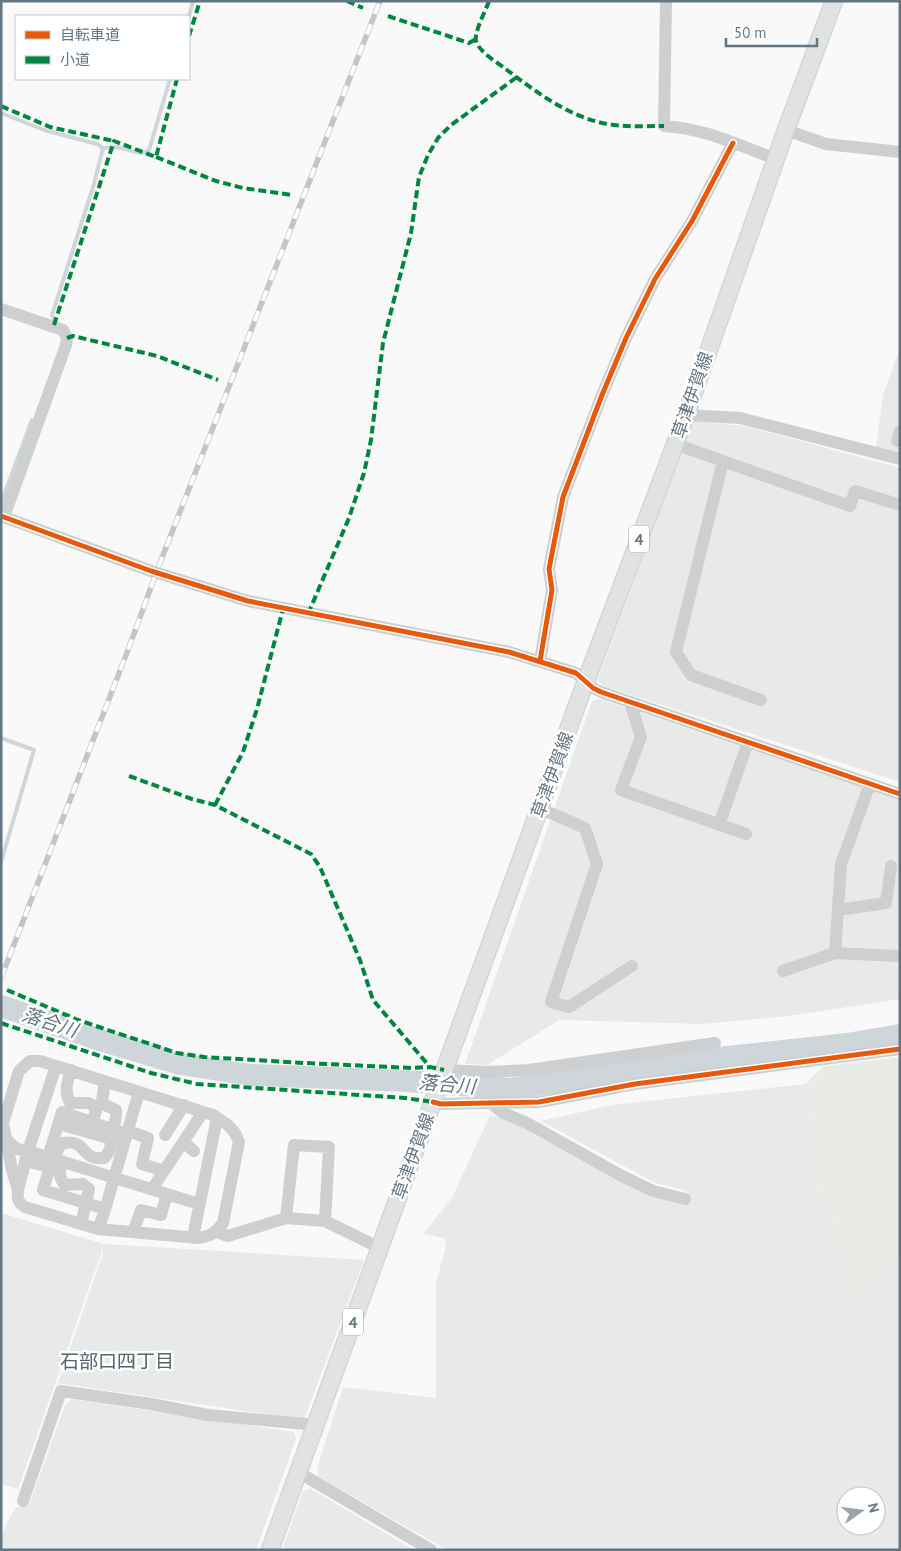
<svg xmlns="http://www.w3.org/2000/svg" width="901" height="1551" font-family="'PT Sans','Noto Sans JP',sans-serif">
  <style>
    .built { fill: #e8e9e9; fill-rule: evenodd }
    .green { fill: #e8ebe6 }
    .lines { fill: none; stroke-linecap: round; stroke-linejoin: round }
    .stream { stroke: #ced6d9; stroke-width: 4 }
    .river { stroke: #ced6d9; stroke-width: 22 }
    .major-casing { stroke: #d5d6d7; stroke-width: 19 }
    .minor { stroke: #cecfd0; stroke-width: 12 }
    .major { stroke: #e1e2e2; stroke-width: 16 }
    .rail-casing { stroke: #c3c5c6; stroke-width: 5.5 }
    .rail { stroke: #fff; stroke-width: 4; stroke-dasharray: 11; stroke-linecap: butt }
    .quiet { stroke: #00873e; stroke-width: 4; stroke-dasharray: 8 4; stroke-linecap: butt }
    .cycleway-casing { stroke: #fff; stroke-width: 8 }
    .cycleway { stroke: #e8590c; stroke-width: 5 }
    .labels { text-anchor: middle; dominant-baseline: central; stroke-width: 5; stroke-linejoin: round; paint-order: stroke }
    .shield { fill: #fff; stroke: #939fa8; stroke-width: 1 }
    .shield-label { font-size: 16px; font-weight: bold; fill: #657683 }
    .street-label { font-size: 18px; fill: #657683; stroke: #fff }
    .water-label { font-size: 19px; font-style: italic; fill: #60757c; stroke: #fff }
    .neighbourhood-label { font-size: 19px; fill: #57646e; stroke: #fff }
  </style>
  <rect width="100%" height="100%" fill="#f9f9f9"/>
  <path class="built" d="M900,347v106l-24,-5 7,-53z
    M693,421l52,5 155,42v314l-296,-96 -7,-5z
    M600,699l300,101v199l-111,17 -86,8 -144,-4 -72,45 -22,-1 127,-363z
    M805,1084l13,115 12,8 12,64 13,25 45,-45v299h-453l-128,-73 -2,-8 26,-82 93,11v-115l10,-37 -2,-8 -21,-4 29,-36 38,-83 34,12 9,7 30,15 122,50 2,-8 -32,-8 -114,-62 71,-16zM846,1496h30v30h-30z
    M1,1213l103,31 260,16 -60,160 -246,-37 45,-130v-5l-85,241 -17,-5z
    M72,1399l222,33 2,7 -40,111h-255v-15l14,-27 14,-3 36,-100z
    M311,1489l103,61h-132l21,-59z"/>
  <path class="green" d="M900,1057v194l-45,45 -13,-25 -12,-64 -12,-8 -13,-115 19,-18z"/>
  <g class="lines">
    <path class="stream" d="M189,16l4,-15
      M1,113l43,17 53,14 6,4 14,-1 23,6 6,-1 3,-2 21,-71
      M56,324l-4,-9 42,-131 9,-36
      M1,503l31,-83
      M1,738l33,12 -33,112"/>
    <path class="river" d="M1,1006l102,35 77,23 71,11 155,6 104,8 180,-28 157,-17 53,-9"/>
    <defs>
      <path id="major" d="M270,1550l310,-853 106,-282 100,-285 48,-129"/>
    </defs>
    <use href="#major" class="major-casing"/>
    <path class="minor" d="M666,1l-2,125c40,2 76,20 112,33
      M786,130l40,14 74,8
      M1,309l62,21 4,8 -1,7 -62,172
      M686,415l54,3 160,41
      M897,441l3,-10
      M675,444l175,62 5,-15 45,14
      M723,461l-47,191 15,23 70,25
      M1,516l150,55 97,30 261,51 67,21 17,15 8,4 299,102
      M540,661l12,-71 -3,-21 14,-72 39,-102 24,-57 29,-59 37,-58 41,-78
      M630,702l11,35 -20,53 125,44
      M539,808l46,20 12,36 -46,138 18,5 63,-41
      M719,825l29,-83
      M838,910l48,-7 5,-37
      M835,953l6,-89 29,-80
      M783,971l52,-18 61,3
      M71,1070c-4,13 -7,21 -1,33h18l5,2 3,6 -4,12
      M444,1070l44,2 41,-2 186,-27
      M433,1102l8,2 98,-2 96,-18 265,-35
      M492,1104l11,9 24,10 95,53 31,15 32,8
      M59,1124l60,17
      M128,1131l20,7 -6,26 22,7
      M165,1135l19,-30
      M7,1140l10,9 11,2 171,53
      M183,1142l11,9
      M49,1154l13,-42 58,20
      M54,1159l5,-12 4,-4c26,-4 16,18 41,15 2,-2 4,-4 5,-7 2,-4 8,-38 7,-41l-11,-5 -3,-4 3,-20
      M25,1161l25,6 -7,23 62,19
      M62,1161c-2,10 -4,16 3,24l18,-1 6,5 -8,35
      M152,1189l51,-77
      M18,1190l-6,-20 -9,-47 16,-52 11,-10h10l16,5 157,49 15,10 7,8 4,9 -16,81c-7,10 -13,13 -25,15l-100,-9 -73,-22c-7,-4 -8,-9 -7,-17l10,-39 28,-85
      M286,1218l8,-73 35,2 -4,74
      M98,1229l6,-16 35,-121
      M133,1232l8,-22 20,5 6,-21
      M217,1232l11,4 58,-18 39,3 55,27
      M193,1237l24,-119
      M298,1472l133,78
      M23,1501l38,-110 90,13 57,11 108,10"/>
    <use href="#major" class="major"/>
    <defs>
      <path id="rail" d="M1,978l127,-328 30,-82 222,-567"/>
    </defs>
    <use href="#rail" class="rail-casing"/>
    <use href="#rail" class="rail"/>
    <path class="quiet" d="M347,1l16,7
      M489,1c-3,9 -15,31 -13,40 4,12 21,21 31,29 32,24 66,50 107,55 17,2 34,1 50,1
      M388,16l81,27 7,-4
      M189,36l11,-35
      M1,106l49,21 64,14
      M156,157l60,24 27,7 49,7
      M54,325l60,-184 42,16 21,-78
      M67,338l6,-2 84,20 61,24
      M308,614l41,-96 15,-45 7,-33 12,-97 28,-110 8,-56 9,-22 10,-17 13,-13 66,-48
      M129,776l63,23 23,6 96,49 9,13 40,93 13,40 57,67 14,3
      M215,805l28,-53 14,-43 26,-100
      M7,990l71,30 99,33 27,4 101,6 106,5 19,-1
      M1,1023l150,50 46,11 208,14 28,4"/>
    <defs>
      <path id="cycleway" d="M1,516l150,55 97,30 261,51 67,21 17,15 8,4 299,102
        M540,661l12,-71 -3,-21 14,-72 39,-102 24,-57 29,-59 37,-58 41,-78
        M433,1102l8,2 98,-2 96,-18 265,-35"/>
    </defs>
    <use href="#cycleway" class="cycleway-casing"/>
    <use href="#cycleway" class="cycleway"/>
  </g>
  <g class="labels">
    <g class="shield">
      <rect x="629" y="525.5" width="20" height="27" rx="4"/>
      <rect x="343" y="1308.5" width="20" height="27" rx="4"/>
    </g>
    <g class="shield-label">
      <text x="639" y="539">4</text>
      <text x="353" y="1322">4</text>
    </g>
    <g class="street-label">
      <text transform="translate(692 395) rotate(-71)">草津伊賀線</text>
      <text transform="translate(552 775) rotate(-70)">草津伊賀線</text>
      <text transform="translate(413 1156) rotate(-70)">草津伊賀線</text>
    </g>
    <g class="water-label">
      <text transform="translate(50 1022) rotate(18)">落合川</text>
      <text transform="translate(447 1084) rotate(5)">落合川</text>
    </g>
    <g class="neighbourhood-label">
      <text x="117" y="1361">石部口四丁目</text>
    </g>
  </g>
  <rect width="901" height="1551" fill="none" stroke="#657683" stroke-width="5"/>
  <rect x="15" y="15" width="175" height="65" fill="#ffffff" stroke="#c1c8cd"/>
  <rect x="25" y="31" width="25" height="8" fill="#e8590c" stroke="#c1c8cd"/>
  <text x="60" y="40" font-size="15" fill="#657683">自転車道</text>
  <rect x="25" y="56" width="25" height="8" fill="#00873e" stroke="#c1c8cd"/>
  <text x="60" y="65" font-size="15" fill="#657683">小道</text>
  <g transform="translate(861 1511) rotate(76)"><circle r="24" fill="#ffffff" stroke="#c1c8cd"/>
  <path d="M0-4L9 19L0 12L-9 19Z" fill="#99a4ac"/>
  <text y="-8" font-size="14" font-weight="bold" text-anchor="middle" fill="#657683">N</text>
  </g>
  <path d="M726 38v8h91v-8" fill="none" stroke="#657683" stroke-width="2.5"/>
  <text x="734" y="38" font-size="15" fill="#657683" stroke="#ffffff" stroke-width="4" paint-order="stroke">50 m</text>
</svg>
